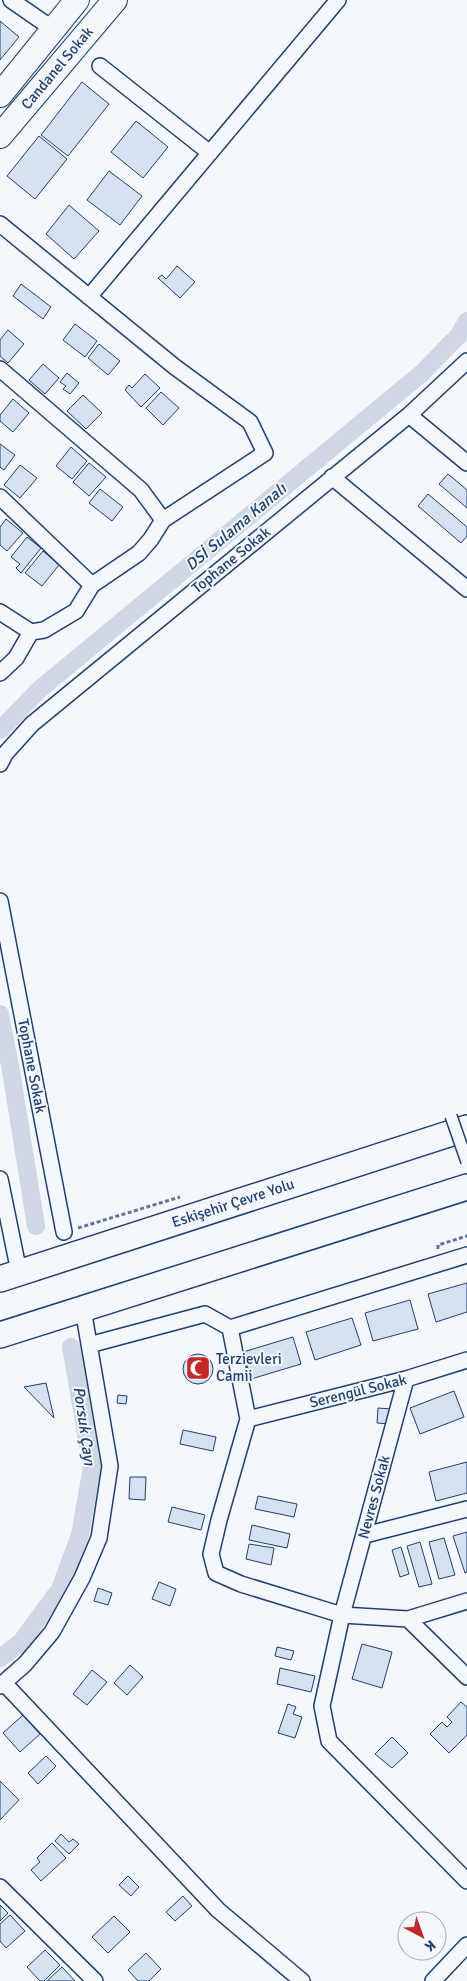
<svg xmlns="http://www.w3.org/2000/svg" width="467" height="1981" font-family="Signika,sans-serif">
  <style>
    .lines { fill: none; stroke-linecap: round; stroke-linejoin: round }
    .canal { stroke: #cfd7e4; stroke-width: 18 }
    .building { fill: #d5e0f0; stroke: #1d3f73 }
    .minor-casing { stroke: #1d3f73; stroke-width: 18 }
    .primary-casing { stroke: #1d3f73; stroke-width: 26 }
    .trunk-casing { stroke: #1d3f73; stroke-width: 28 }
    .path { stroke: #5e769c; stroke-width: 3; stroke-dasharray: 4 2.5; stroke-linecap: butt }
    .minor { stroke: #f4f7fb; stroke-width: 15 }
    .primary { stroke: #f4f7fb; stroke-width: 24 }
    .trunk { stroke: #f4f7fb; stroke-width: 25 }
    .pedestrian-bridge-casing { stroke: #1d3f73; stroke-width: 14; stroke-linecap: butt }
    .pedestrian-bridge { stroke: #f4f7fb; stroke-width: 11 }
    .labels { text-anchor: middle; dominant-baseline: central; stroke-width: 4; stroke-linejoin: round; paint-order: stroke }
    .street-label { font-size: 15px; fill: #1d3f73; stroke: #f4f7fb }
    .poi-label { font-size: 15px; fill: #1d3f73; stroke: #f4f7fb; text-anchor: start }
    .water-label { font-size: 16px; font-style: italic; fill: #1d3f73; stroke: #f4f7fb }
  </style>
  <rect width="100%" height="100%" fill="#f4f7fb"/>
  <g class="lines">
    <path class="canal" d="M0,730l40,-41 382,-316 37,-38 8,-14
      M0,1014l11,57 25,155
      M0,1658l21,-16 39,-53 20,-54 12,-68 -21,-120"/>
  </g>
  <path class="building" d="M0,21l19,16 -19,23z
    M82,82l27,22 -41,52 -27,-21z
    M136,121l32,26 -25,31 -32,-26z
    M39,136l28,23 -32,40 -28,-23z
    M109,171l33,25 -22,29 -33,-25z
    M69,205l30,26 -25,28 -28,-25z
    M177,266l18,16 -15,16 -22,-20 4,-3 4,4z
    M21,284l30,23 -8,12 -30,-23z
    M75,324l22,17 -12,16 -22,-17z
    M8,330l16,14 -16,19 -8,-7v-16z
    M99,344l21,17 -12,14 -20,-17z
    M43,364l16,14 -14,16 -16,-14z
    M67,373l12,10 -9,11 -7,-5 3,-3 -6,-4z
    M145,374l15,14 -19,19 -16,-17 4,-5 3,3z
    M161,392l18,16 -16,17 -17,-17z
    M83,395l19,18 -16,16 -19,-18z
    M13,399l16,14 -16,19 -13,-11v-6z
    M0,444l15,11 -11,15 -4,-3z
    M71,447l16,14 -15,18 -16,-13z
    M89,463l17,14 -17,19 -16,-14z
    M20,465l17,13 -17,20 -16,-13z
    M448,474l19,16v18l-28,-24z
    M100,489l23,18 -11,14 -23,-18z
    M428,494l39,33v9l-6,7 -43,-37z
    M6,519l17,14 -16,18 -7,-6v-18z
    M27,537l14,11 -20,25 -5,-5 4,-4 -9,-7z
    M43,551l16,14 -17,21 -17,-13z
    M467,1283v29l-31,10 -8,-28z
    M410,1300l8,29 -45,12 -8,-28z
    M352,1318l9,27 -46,15 -9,-28z
    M293,1337l8,27 -50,15 -8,-27z
    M183 1369a15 15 0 1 1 30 0a15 15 0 1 1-30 0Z
    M46,1383l8,35 -30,-31z
    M454,1391l10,26 -44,17 -10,-26z
    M118,1395l9,1 -1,8 -9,-1z
    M378,1408l13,1 -1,15 -13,-1z
    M183,1430l33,7 -3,14 -33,-7z
    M467,1462v31l-31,8 -7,-29z
    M130,1477h16l-1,23 -16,-1z
    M258,1496l39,8 -3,13 -39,-8z
    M172,1507l33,8 -4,15 -33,-8z
    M252,1525l38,9 -3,14 -38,-8z
    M467,1532v40l-2,1 -12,-37z
    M444,1538l11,37 -16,4 -10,-37z
    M420,1542l12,42 -13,3 -12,-41z
    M249,1544l25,4 -3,17 -25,-6z
    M401,1547l8,27 -9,3 -8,-27z
    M159,1582l17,7 -6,17 -18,-7z
    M98,1588l14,5 -4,12 -14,-4z
    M362,1644l30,8 -10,36 -30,-9z
    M277,1647l17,4 -3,9 -16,-4z
    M130,1665l13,12 -16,18 -13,-12z
    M280,1668l35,8 -4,16 -34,-8z
    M92,1670l15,12 -20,23 -14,-11z
    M461,1702l6,5v28l-18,18 -19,-19 12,-12 5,5 5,-5 -5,-5z
    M288,1704l8,3 -3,7 9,3 -7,21 -17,-5z
    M23,1715l17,19 -20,18 -17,-19z
    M392,1737l16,16 -16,15 -17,-14z
    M46,1756l10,10 -18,18 -10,-11z
    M0,1781l19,19 -19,20z
    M61,1834l8,8 4,-3 6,5 -10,10 -14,-13z
    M52,1843l14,15 -25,23 -10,-11 9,-8 -3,-4z
    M128,1876l11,11 -8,9 -12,-11z
    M183,1896l9,10 -17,15 -9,-9z
    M0,1905l8,8 -8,8z
    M10,1915l15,16 -19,17 -6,-7v-17z
    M114,1916l16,16 -22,21 -16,-16z
    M45,1950l15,15 -16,16h-4l-13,-14z
    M146,1953l15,16 -12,12h-11l-10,-11z
    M62,1967l13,14h-28z"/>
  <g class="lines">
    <defs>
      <path id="minor" d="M11,0l42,29
        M100,66l110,87
        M0,224l175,143 75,55 15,31 -102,67
        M89,297l249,-297
        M0,369l141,121 22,30 -12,19 -12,14 -47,32 -92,-88
        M409,415l58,48
        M332,477l135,112
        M0,612l31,20
        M0,673l16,-15 15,-26 13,-2 32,-19 16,-26
        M0,764l5,-10 27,-30 377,-309 58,-54
        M0,901l64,331
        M0,1179l19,93
        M230,1328l18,91 -29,101 -8,34 5,19 25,11 101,31 64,-236
        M89,1345l116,-31 25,14 237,-73
        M248,1419l158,-40 61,-19
        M365,1535l102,-26
        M408,1619l59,-18
        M467,1677l-59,-58 -66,-4 -20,91 7,35 138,140
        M4,1683l214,227 84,71
        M0,1686l25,-22 27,-32 30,-54 17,-40 11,-72 -27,-157
        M0,1887l95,94
        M433,1981l34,-36"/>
      <path id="primary" d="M0,95l77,-95
        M0,136l115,-136"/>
      <path id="trunk" d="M0,1279l467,-151
        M0,1335l467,-148"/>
    </defs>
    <use href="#minor" class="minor-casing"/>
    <use href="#primary" class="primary-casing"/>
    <use href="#trunk" class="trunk-casing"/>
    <path class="path" d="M78,1228l102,-31
      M438,1249v-4l29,-9"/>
    <use href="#minor" class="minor"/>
    <use href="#primary" class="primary"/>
    <use href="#trunk" class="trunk"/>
    <defs>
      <path id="pedestrian-bridge" d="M451,1116l16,46"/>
    </defs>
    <use href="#pedestrian-bridge" class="pedestrian-bridge-casing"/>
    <use href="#pedestrian-bridge" class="pedestrian-bridge"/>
  </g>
  <defs>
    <symbol id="mosque-square" viewBox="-11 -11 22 22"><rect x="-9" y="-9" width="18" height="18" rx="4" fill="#c62828" stroke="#f4f7fb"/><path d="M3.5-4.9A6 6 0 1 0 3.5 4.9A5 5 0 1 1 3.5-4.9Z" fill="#fff"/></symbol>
  </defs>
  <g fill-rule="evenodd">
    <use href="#mosque-square" x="184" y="1354" width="28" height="28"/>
  </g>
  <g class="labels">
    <g class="street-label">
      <text transform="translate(57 68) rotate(-50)">Candanel Sokak</text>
      <text transform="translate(231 560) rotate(-39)">Tophane Sokak</text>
      <text transform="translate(32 1066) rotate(79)">Tophane Sokak</text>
      <text transform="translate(233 1203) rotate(-18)">Eskişehir Çevre Yolu</text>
      <text transform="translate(358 1391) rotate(-14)">Serengül Sokak</text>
      <text transform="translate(374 1497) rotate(-75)">Nevres Sokak</text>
    </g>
    <g class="poi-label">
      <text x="216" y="1359">Terzievleri<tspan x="216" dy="17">Camii</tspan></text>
    </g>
    <g class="water-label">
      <text transform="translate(236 527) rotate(-40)">DSİ Sulama Kanalı</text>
      <text transform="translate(84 1426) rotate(82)">Porsuk Çayı</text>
    </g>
  </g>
  <g transform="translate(422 1936) rotate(139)"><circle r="24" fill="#f4f7fb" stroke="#9eadc5"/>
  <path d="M0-4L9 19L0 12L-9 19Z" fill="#c62828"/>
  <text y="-8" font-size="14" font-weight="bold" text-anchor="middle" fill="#1d3f73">K</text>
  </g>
</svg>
